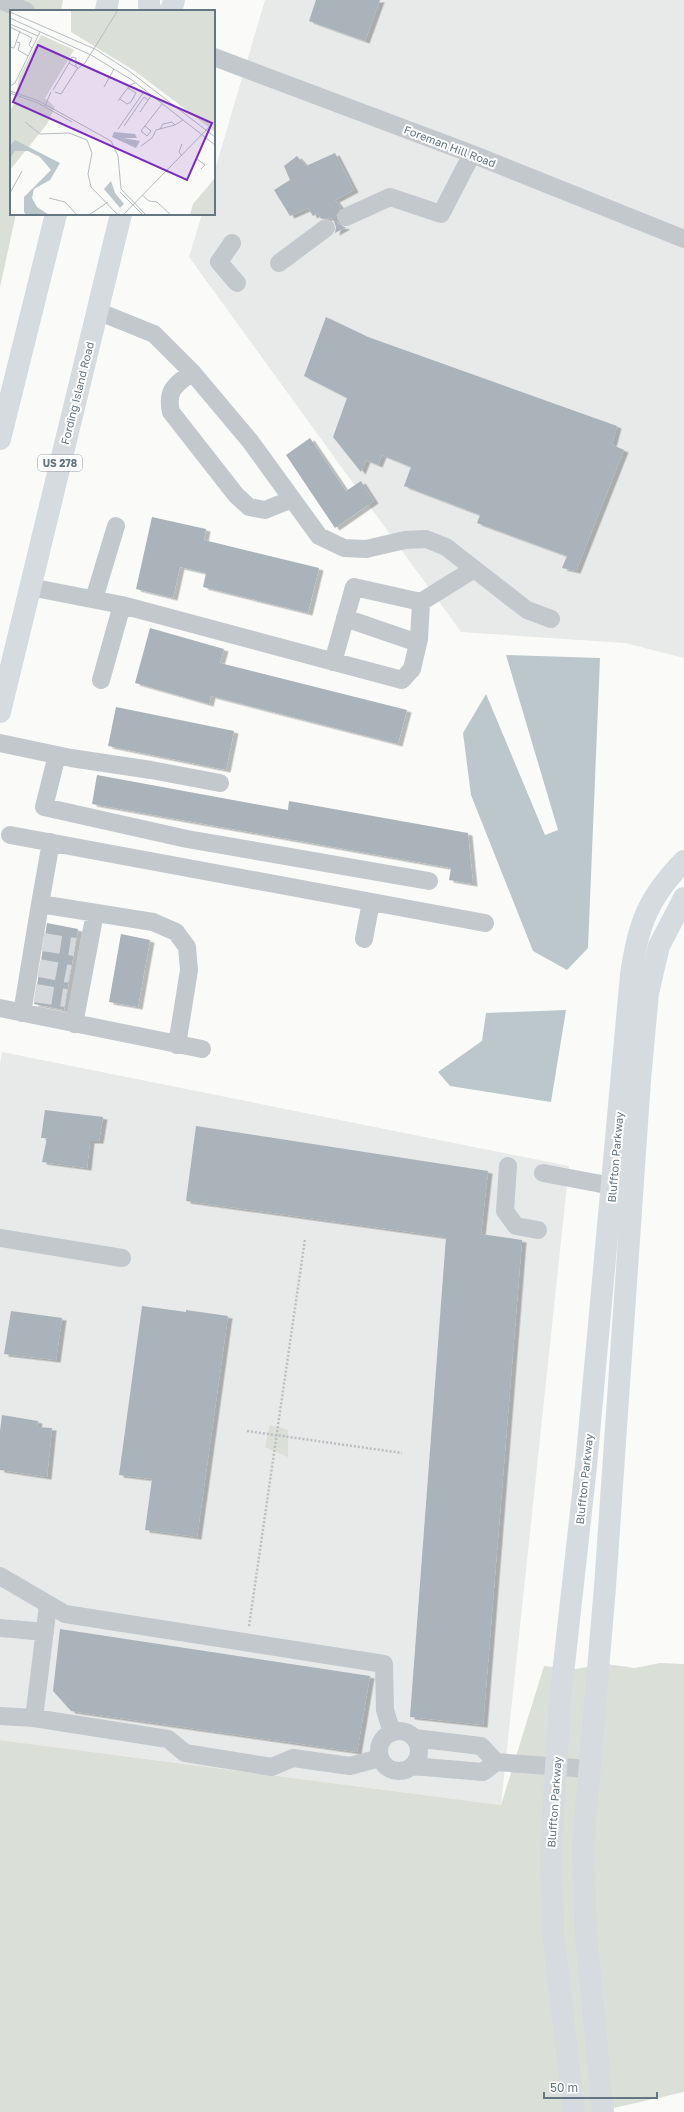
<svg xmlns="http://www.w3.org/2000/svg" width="684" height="2112" font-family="'Golos Text',sans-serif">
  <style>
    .built { fill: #e8e9e9 }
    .green { fill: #dadfd7 }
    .water { fill: #bbc7cb }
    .building { fill: #aab3b9; filter: url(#shadow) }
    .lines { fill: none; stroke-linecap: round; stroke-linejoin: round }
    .minor-tunnel { stroke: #d5d9db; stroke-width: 18; stroke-dasharray: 18 9; stroke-linecap: butt }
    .path { stroke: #bbbfc2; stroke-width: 2.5; stroke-dasharray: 2 2; stroke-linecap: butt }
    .minor { stroke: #c3c8cc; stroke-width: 18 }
    .major { stroke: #d6dbdf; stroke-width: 22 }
    .highway { stroke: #d6dbdf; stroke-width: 22 }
    .labels { text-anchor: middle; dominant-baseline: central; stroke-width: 4; stroke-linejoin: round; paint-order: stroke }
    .shield { fill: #fff; stroke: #939fa8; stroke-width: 1 }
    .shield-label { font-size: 10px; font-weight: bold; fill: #657683 }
    .street-label { font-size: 11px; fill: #657683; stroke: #fff }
    .inset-road { fill: none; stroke: #b5bdc2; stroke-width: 1 }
    .view { fill: #7b2cbf; fill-opacity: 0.15; stroke: #7b2cbf; stroke-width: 2 }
    .inset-edge { fill: none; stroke: #657683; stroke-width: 2 }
  </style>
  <defs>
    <filter id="shadow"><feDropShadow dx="4.5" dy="2.5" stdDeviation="0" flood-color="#0004"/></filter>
  </defs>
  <rect width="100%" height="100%" fill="#fafaf8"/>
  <path class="built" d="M265,0h419v658l-59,-15 -164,-11 -272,-375 13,-43h12v-41z
    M2,1052l567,114 -68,639 -501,-65v-676z"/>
  <path class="green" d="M0,0h63l-2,11h-50v203h5l-16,73z
    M270,1425l18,5v27l-23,-10z
    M660,1663l24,1v428l-88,20h-596v-372l501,65 43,-139 31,3 31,-5 29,4z"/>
  <path class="water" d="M506,655l94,3 -12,290 -21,22 -34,-19 -62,-156 -8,-62 23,-39 59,141 13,-5z
    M566,1010l-15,92 -101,-16 -12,-14 44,-31 4,-28z"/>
  <path class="building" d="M316,0h64l-15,41 -56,-20z
    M335,153l19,37 -19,10 6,8 -5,8v5l4,5 6,1 -11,6 1,-6 -2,-6 -4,-3 -9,1 -3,-6 -5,3 -5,-8 -18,8 -16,-26 16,-10 -6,-14 13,-10 9,10z
    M326,317l42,20 249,89 -5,19 12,5 -48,121 -14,-3 5,-12 -90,-33 3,-8 -76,-29 7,-19 -29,-12 -4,10 -12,-5 -5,12 -28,-35 14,-39 -43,-22z
    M310,438l36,53 15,-10 13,20 -39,27 -49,-73z
    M152,517l54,12 -2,11 115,28 -11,45 -105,-26 3,-14 -26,-6 -7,31 -37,-9z
    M150,628l74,21 -4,14 187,47 -9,34 -187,-48 -2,8 -74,-21z
    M116,707l118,24 -8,39 -118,-24z
    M97,775l191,35 1,-9 179,32 5,51 -24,-4 2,-12 -359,-64z
    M47,923l31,6 -14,81 -30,-6z
    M121,934l29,6 -12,67 -29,-5z
    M45,1110l58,7 -4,24h-9l-3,27 -45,-6 5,-24h-6z
    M196,1126l292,45 -7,63 41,6 -39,485 -73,-8 36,-480 -260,-36z
    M142,1306l44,6v-2l42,6 -31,221 -52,-7 7,-51 -33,-4z
    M11,1311l51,7 -6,42 -52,-6z
    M2,1415l36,6 -1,6 15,1 -5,49 -47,-7v-39z
    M60,1629l310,47 -13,76 -286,-41 -18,-20z"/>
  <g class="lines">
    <path class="minor-tunnel" d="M43,942l32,5
      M39,968l31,6
      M35,993l31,5"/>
    <path class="path" d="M247,1431l155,22
      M249,1626l56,-387"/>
    <path class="minor" d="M0,0l26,11
      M214,57l258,97 212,85
      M346,217l44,-20 51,17 31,-60
      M232,243l-13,19 18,21
      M279,263l47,-35
      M97,311l57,23 38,38 58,69 69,95 25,12 22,1 39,-9 21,-1 20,8 81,63 24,9
      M192,372c-16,13 -26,17 -21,40l65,83 13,12 16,3 27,-11
      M30,587l92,18 280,75 10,-11 7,-30 2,-37 -67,-15 -21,75
      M94,599l22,-73
      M421,602l53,-33
      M345,618l73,25
      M101,680l21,-75
      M0,743l71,15 80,12 69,13
      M57,755l-13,52 143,32 242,42
      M10,835l475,88
      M40,904l11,-62
      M364,939l7,-37
      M0,1008l202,41
      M22,1013l18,-109 113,18 23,10 11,15 2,23 -12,75
      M74,1024l21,-111
      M508,1166l-3,45 11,15 22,4
      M543,1173l69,13
      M0,1238l122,20
      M0,1576l65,38 319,50 1,46 7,23
      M48,1605l-14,113 134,21 17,14 87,14 21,-9 57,8 30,-8
      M0,1628l45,4
      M0,1716l34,2
      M379 1751a20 20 0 1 1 40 0a20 20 0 1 1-40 0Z
      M414,1738l67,8 15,16
      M412,1766l71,6 13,-10 93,7"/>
    <path class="major" d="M574,2112l-21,-180 -2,-81 9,-150 26,-235 45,-491c7,-51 17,-77 53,-114
      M603,2112l-17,-177 -3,-88 22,-260 35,-507 8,-87 11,-47 25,-48"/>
    <path class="highway" d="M149,0v5l2,6
      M106,11l2,-11
      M171,11l3,-11
      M0,439l56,-225
      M0,712l121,-498"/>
  </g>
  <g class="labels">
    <rect class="shield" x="38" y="455" width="44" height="16" rx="3"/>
    <g class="shield-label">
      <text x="60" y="463">US 278</text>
    </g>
    <g class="street-label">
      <text transform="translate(450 146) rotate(21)">Foreman Hill Road</text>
      <text transform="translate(77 393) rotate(-76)">Fording Island Road</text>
      <text transform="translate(615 1157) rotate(-85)">Bluffton Parkway</text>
      <text transform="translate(584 1479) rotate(-84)">Bluffton Parkway</text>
      <text transform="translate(554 1802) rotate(-86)">Bluffton Parkway</text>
    </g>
  </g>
  <g transform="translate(10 10)">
    <rect width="205" height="205" fill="#fafaf8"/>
    <path d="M61,0h144v122l-80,-61 -64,-39zM31,25l33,15 -29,48 10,9 -8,17 -37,46v-59l5,-9 4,-25zM205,168v34l-3,3h-22l3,-11z" fill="#dadfd7"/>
    <path d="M104,122l21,2 2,4h-14l17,3 -4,7 -24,-11zM5,130l45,23 -10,17 -16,9 -2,9 5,9 12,8h-23l-2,-3v-15l27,-27 -11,-13 -12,-6h-13l-5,7v-12zM101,171l4,12 9,11 -4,4 -16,-19z" fill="#bbc7cb"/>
    <path class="inset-road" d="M0,2l85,37 34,22 86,66M0,8l81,37 41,25 83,65M0,14l28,12M0,17l22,11 -3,7 3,3M7,32l3,1 -2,7 10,6M0,37l4,1 6,-17M59,53l3,-6 4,1v9M0,76l5,-3 25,-51M94,77l10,-18M43,80l16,-27 9,5M0,81l29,10 72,40 7,15 3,33 25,26M45,82l6,2 16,-25 8,-6 33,-53M0,83l28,10 34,19M110,89l7,5 4,-2 5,-9 -8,-5M108,91l12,-16 5,-2M35,96l6,-14M130,102l11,-16M15,112l15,12 29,-1 18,7 5,13 -4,21 3,13 27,28M114,116l20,-29 4,3M135,116l6,5 -4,5 -6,-5 21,-27M108,119l25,-36M150,119l3,-5 9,-2 3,3M172,134l-3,8 3,4M131,136l11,-8 4,-8 19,-5 8,-5M187,149l8,6 -4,4M110,182l23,23M0,183l12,-22M132,185l7,6 8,1 14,13M39,188l16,4 12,13M79,205l19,-13M113,205l92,-94"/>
    <path class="view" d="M28,35l174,78 -25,57 -174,-78z"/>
    <rect width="205" height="205" class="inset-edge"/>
  </g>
  <path d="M544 2092v6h113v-6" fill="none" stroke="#657683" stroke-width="2"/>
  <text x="550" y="2092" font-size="12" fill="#657683" stroke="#ffffff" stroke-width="3" paint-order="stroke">50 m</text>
</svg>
